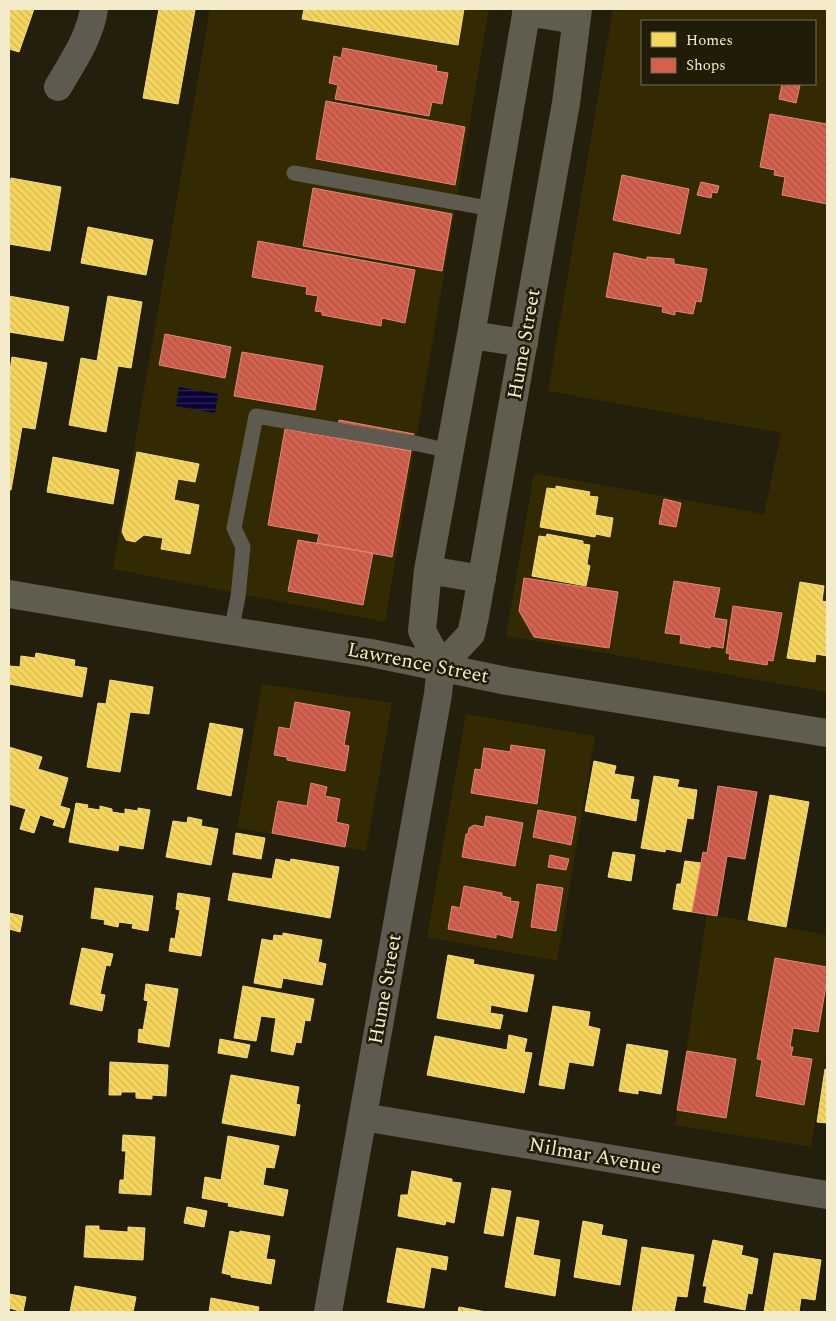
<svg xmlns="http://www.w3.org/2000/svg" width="836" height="1321" font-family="Spectral,serif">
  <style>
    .built { fill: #332902; fill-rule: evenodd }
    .water { fill: url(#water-rules) }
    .homes { fill: url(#homes-back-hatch); stroke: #f5dc7d }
    .shops { fill: url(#shops-back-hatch); stroke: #df8a72 }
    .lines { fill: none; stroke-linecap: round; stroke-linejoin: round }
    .lane { stroke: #5e5a50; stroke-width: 15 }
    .street { stroke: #5e5a50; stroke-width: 28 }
    .secondary { stroke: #605c4e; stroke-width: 28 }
    .labels { text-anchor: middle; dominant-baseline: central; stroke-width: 5; stroke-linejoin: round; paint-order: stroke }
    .street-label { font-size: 20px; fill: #f4ebca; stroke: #211c07 }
  </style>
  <defs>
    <pattern id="water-rules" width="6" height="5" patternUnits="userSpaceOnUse" patternTransform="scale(1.25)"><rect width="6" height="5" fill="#0b0338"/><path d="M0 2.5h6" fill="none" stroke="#2f2853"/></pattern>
    <pattern id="homes-back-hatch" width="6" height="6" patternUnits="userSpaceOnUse" patternTransform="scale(1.25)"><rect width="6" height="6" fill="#f6d55c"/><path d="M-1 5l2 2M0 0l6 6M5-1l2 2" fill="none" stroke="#d3b856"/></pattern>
    <pattern id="shops-back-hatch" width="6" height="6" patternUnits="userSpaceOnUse" patternTransform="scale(1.25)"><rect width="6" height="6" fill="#d6604d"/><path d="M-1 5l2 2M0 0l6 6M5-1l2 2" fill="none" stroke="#a55747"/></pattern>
  </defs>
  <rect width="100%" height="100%" fill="#241f0c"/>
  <path class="built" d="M210,9h279l-104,613 -272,-53z
    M613,9h214v683l-321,-56 28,-163 230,41 17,-81 -233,-42zM642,21h173v63h-173z
    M262,684l130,19 -26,148 -129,-23z
    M466,714l129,22 -38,225 -130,-24z
    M707,914l120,21v115l-16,97 -136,-22z"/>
  <path class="water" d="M179,387l39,7 -3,19 -39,-7z"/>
  <path class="homes" d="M9,9h25l-15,43 -10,-3z
    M159,9l36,1 -17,94 -35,-6z
    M304,9h160l-6,36 -156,-26z
    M11,178l50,9 -11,64 -41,-7v-55z
    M88,227l65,13 -7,35 -65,-12z
    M9,296l60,11 -6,34 -54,-9z
    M108,296l34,6 -11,66 -13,-2 -12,66 -37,-7 12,-67 16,3z
    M12,357l35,6 -12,66 -13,-2 -11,63h-2v-113z
    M137,452l62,12 -4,18 -17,-3 -4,21 25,5 -9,49 -29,-5 2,-11 -19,-3 -9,7 -9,-2 -4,-8z
    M53,457l66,13 -6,34 -66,-12z
    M556,486l34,6 -1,4 9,1 -3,18 18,3 -3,19 -14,-3 -1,3 -55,-10 7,-39 9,1z
    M547,534l36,7v3l7,1 -3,19 3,2 -4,20 -54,-10 7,-40 7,1z
    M800,582l24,4 -2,15 5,1v54l-11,-2 -1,8 -28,-4z
    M36,653l39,7 -1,6 13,2 -5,29 -73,-13 1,-18 10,1 1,-11 14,2z
    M110,680l43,7 -4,27 -19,-2 -10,60 -33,-5 11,-64 8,1z
    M210,723l33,6 -12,67 -34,-7z
    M9,747l33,10 -4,12 30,9 -8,28 10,3 -6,19 -11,-3 2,-5 -15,-5 -6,18 -14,-4 6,-20 -17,-5z
    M594,761l22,5 -2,8 20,3 -4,22 9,1 -3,21 -51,-10z
    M654,776l25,4 -2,7 20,3 -4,29 -6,-1 -6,34 -15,-3 -1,3 -24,-4z
    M770,795l39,7 -23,125 -38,-7z
    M76,803l12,2 -1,3 13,2v-4l12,3v3l13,2v-5l13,2v-3l12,2 -7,39 -24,-4 -1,6 -49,-9z
    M188,817l14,3 -1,6 17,3 -7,36 -45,-8 7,-36 14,2z
    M236,833l29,5 -4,21 -28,-5z
    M613,852l22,3 -4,26 -23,-4z
    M276,859l14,3 1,-3 48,8 -9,51 -102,-18 5,-27 39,6z
    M685,861l16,2 -9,49 -19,-3 4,-25h4z
    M95,888l58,8 -5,35 -16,-3 1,-4 -14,-2 -1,5 -14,-3 1,-4 -14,-2z
    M178,893l32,5 -9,58 -32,-5 2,-13 4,1 5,-29 -4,-1z
    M9,913l14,3 -3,16 -11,-3z
    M283,933l39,7 -4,22 8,2 -4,21 -39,-7 -2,10 -27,-5 8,-44 11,2 1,-6 9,1z
    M82,948l31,6 -3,12 -4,-1 -6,29 5,1 -3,16 -32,-7z
    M448,955l26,5 -1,4 61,11 -7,37 -36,-7 -1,8 13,2 -3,14 -63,-11z
    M146,984l32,5 -9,58 -31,-5 1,-13 4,1 5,-29 -4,-1z
    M243,986l71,13 -4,22 -5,-1 -4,23 -5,-1 -3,13 -22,-4 5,-33 -15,-2 -5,25 -22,-3z
    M553,1006l37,6 -2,14 12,3 -7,37 -24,-4 -5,27 -25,-4z
    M509,1035l18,4 -3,13 8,1 -8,40 -97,-18 8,-39 72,14z
    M220,1039l30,6 -3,13 -29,-5z
    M627,1044l41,7 -7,43 -23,-4v4l-19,-3z
    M110,1062l58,3 -2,31 -14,-1v4l-16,-1v-6h-15v3h-12z
    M825,1069l2,1v53l-10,-1z
    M231,1075l68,12 -3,17 4,1 -5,31 -73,-13z
    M123,1135l32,2 -4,58 -32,-2 1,-13h4l2,-29h-4z
    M228,1136l51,10 -5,22 -8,-1 -3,18 25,5 -5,26 -55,-10 1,-3 -27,-5 3,-21 16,3z
    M412,1171l40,8v3l9,1 -7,40 -8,-2 -1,4 -47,-9 3,-21h7z
    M492,1188l19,3 -8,45 -19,-3z
    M187,1207l20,4 -3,16 -20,-4z
    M517,1217l22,4 -6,34 27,5 -5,36 -50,-9z
    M583,1221l20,4 -2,10 26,5 -7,45 -46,-8z
    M86,1226h13v4l29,2v-5l17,1 -2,32 -59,-3z
    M230,1231l9,2 1,-2 30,5 -4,23 9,1 -4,24 -40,-7v-2l-9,-2z
    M713,1240l30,6 -2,9 17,4 -6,35 -4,-1 -3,17 -41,-8 3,-16h-4z
    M642,1247l52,8 -7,42 -10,-1 -3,16h-42z
    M397,1248l51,9 -2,13 -15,-3 -7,41 -37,-6z
    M774,1253l47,7 -6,40 -14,-2 -2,14h-35z
    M75,1286l61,11 -3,15h-63z
    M9,1294l17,3 -3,15 -14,-4z
    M211,1298l48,9 -1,5h-49z
    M459,1307l27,5h-28z"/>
  <path class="shops" d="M343,48l94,18 -1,5 12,2 -6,31 -10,-2 -3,14 -94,-17 3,-14 -9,-2 5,-27 7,2z
    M782,84l18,1 -4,18 -17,-4z
    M326,101l139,26 -10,58 -139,-26z
    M770,114l57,10v80l-45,-9 3,-18 -11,-2 1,-5 -15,-3z
    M622,175l67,14 -9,45 -67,-14z
    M701,182l18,4 -2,7 -5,-1 -1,6 -14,-3z
    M313,188l139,26 -10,57 -139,-25z
    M258,241l157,29 -10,53 -23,-5 -1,8 -59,-11v-3l-7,-1 3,-15 -12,-2 1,-7 -55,-10z
    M614,253l33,7v-3l27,2v5l33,5 -6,33 -5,-1 -3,13 -18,-3v4l-13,-3 1,-5 -57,-10z
    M165,334l66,13 -6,31 -66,-13z
    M242,352l81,14 -8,44 -81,-14z
    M339,420l75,14 -3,17 -75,-14z
    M285,429l126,22 -19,106 -75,-14 2,-9 -51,-9z
    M664,499l17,4 -5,24 -17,-3z
    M298,540l75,13 -10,52 -75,-14z
    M524,578l94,14 -9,56 -75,-11 -15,-26z
    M674,581l46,7 -6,30 13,2 -4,28 -12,-2 -1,2 -30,-5 1,-8 -16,-2z
    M733,606l49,7 -9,48 -5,-1 -1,5 -38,-6 1,-5 -4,-1z
    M295,702l55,10 -6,33 5,1 -4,25 -58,-11v-3l-13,-2 5,-28 11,2z
    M511,745l34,5 -8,54 -66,-11 4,-24 6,1 3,-22 26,4z
    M311,783l16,4 -2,9 15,3 -4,23 13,3 -4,22 -73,-14 6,-32 29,5z
    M718,786l39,6 -12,67 -18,-3 -10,60 -25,-4 11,-60 4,1z
    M538,810l38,7 -5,28 -38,-8z
    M486,816l37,7 -8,43 -53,-9 4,-23h2l1,-6 5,-3 10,2z
    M550,855l19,4 -3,11 -18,-3z
    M537,884l26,4 -7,43 -25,-4z
    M464,886l38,7v3l9,2 -1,3 9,1 -7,36 -16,-4v4l-48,-9 4,-23 8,2z
    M775,958l52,9v13l-9,52 -25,-4 -3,19h3l-2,9 21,3 -8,46 -48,-9 6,-36 -5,-1z
    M687,1051l49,8 -10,59 -49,-8z"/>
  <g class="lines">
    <path class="lane" d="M294,173l199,36
      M231,631l7,-34 5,-50 -9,-19 22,-112 163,28 30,7"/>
    <path class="street" d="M58,87c14,-24 32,-50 36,-78
      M363,1117l464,78
      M328,1312l110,-618 3,-28"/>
    <path class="secondary" d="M526,12l50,8
      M471,335l53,8
      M428,570l54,9
      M9,594l172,29 190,30 136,28 320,52
      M441,666l30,-32 4,-18 91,-513 12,-94
      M441,666l-19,-35 6,-61 43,-235 56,-326"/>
  </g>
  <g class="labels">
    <g class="street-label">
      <text transform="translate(524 344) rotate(-80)">Hume Street</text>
      <text transform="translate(418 663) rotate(11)">Lawrence Street</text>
      <text transform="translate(385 989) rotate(-80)">Hume Street</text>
      <text transform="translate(595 1156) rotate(10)">Nilmar Avenue</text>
    </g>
  </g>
  <rect width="836" height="1321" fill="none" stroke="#f4ebca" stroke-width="20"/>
  <rect x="641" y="20" width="175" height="65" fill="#211c07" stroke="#756f55"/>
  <rect x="651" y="32" width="25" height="15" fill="#f6d55c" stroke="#756f55"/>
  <text x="686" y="45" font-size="15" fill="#f4ebca">Homes</text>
  <rect x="651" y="58" width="25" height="15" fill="#d6604d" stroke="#756f55"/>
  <text x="686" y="70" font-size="15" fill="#f4ebca">Shops</text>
</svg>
